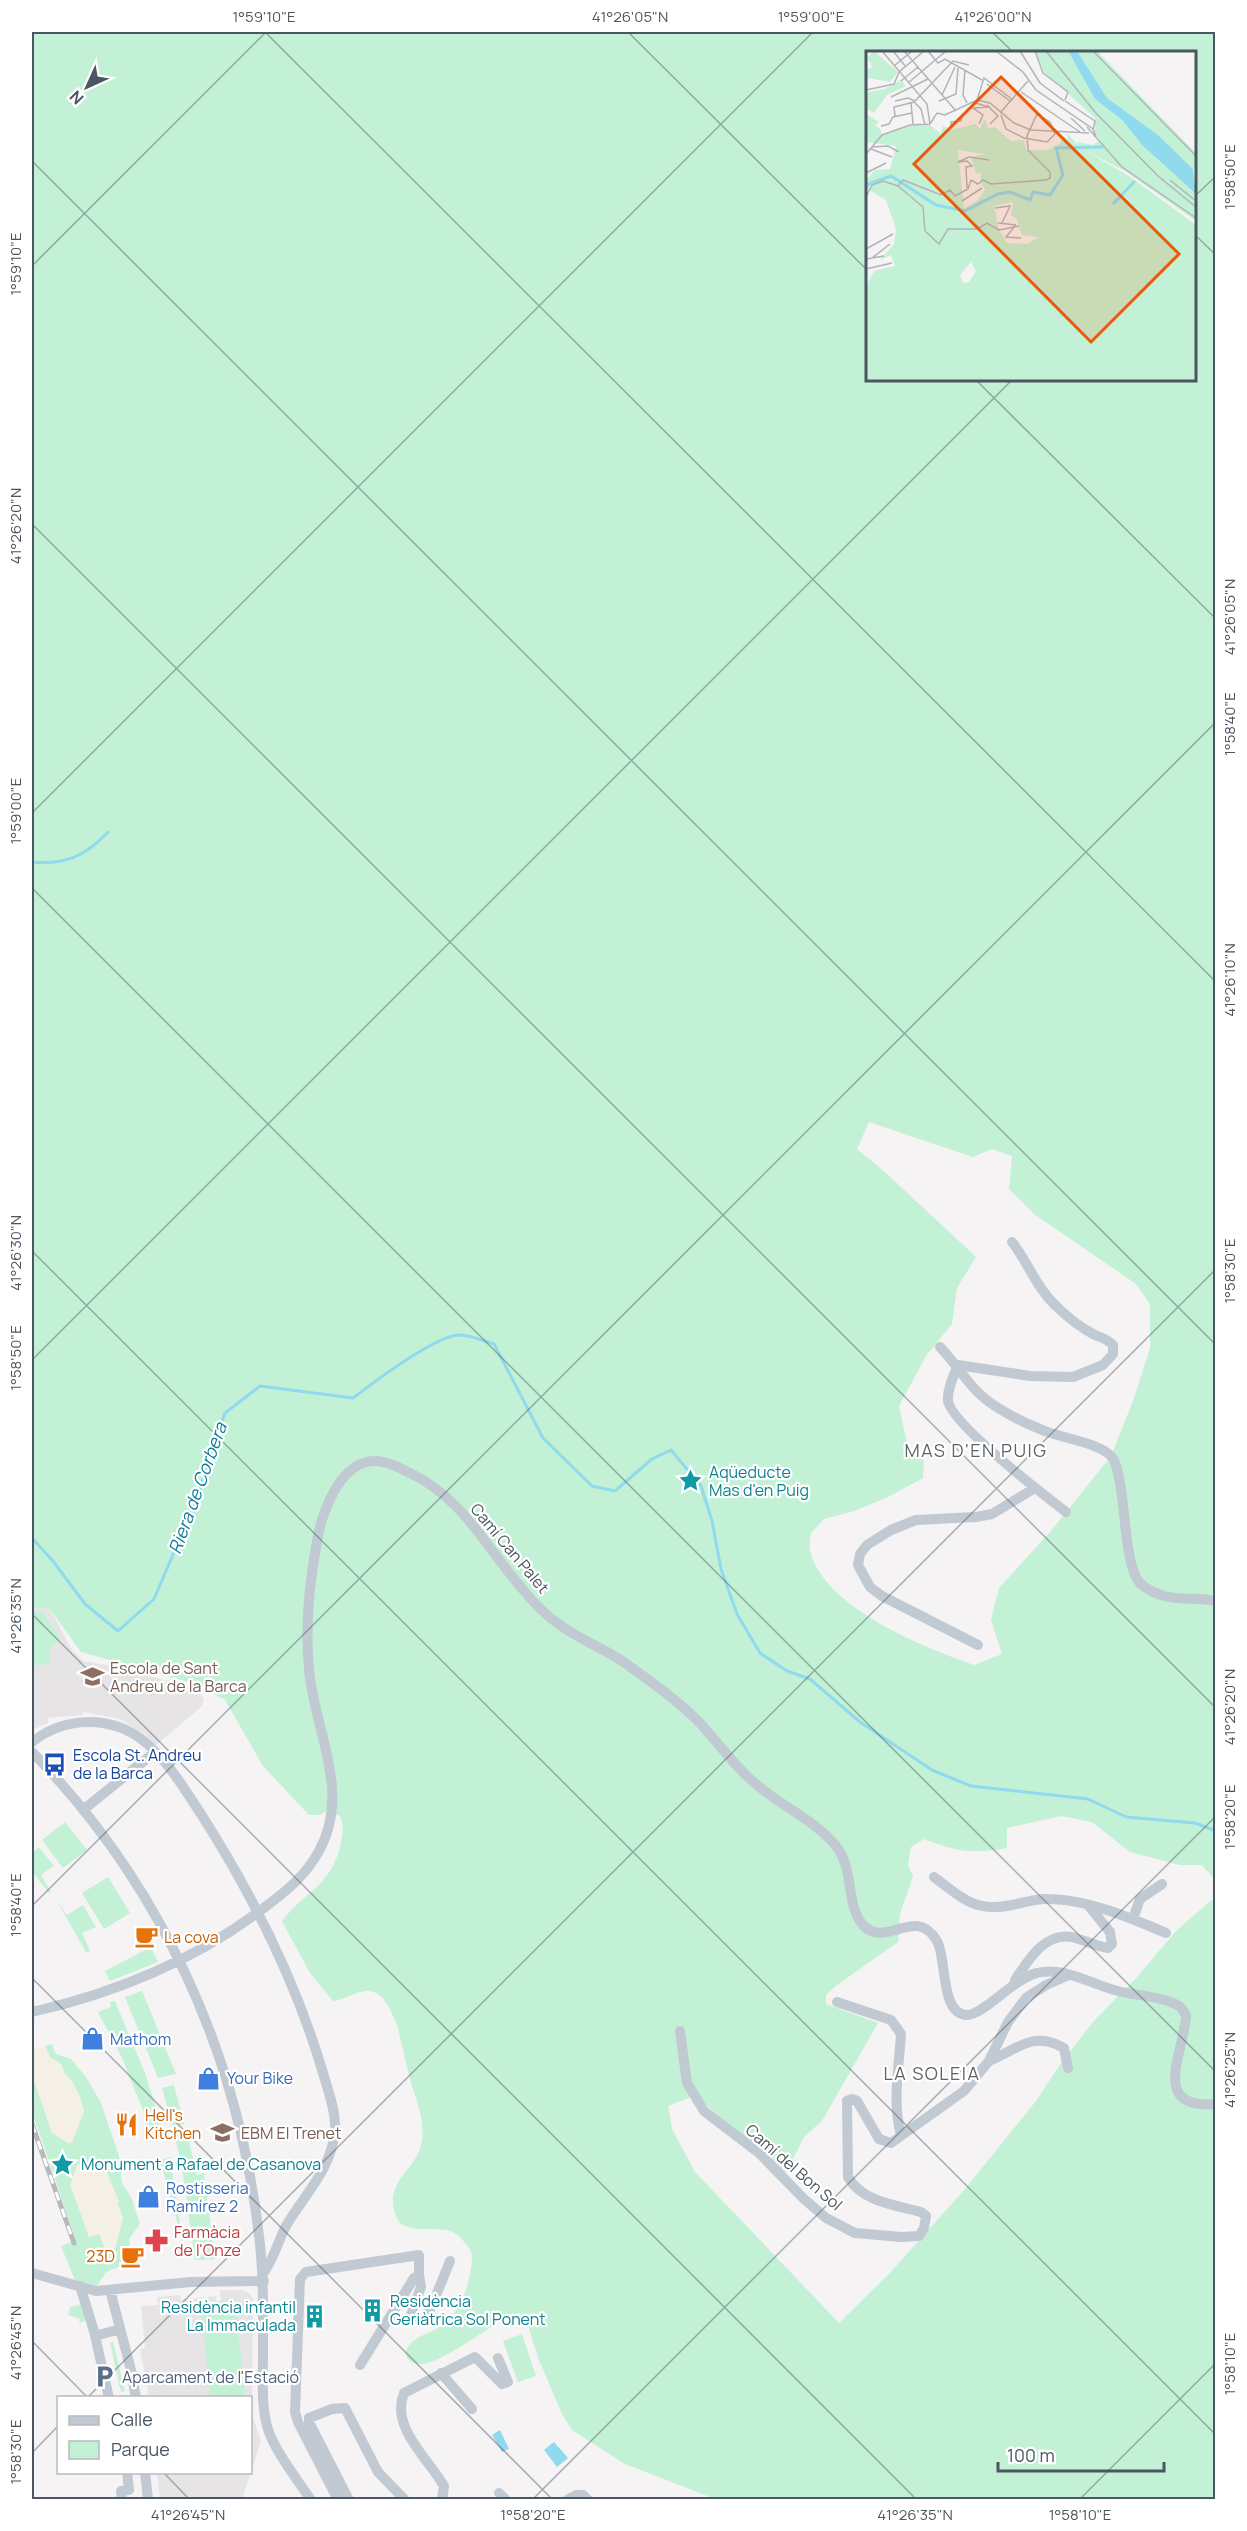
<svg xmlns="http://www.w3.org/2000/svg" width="1247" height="2531" font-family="Manrope,sans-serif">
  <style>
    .education { fill: #e6e4e5 }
    .green { fill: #c3f1d5; fill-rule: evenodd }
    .sand { fill: #f5f0e5 }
    .water { fill: #90daee }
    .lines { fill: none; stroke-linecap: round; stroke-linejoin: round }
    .stream { stroke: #90daee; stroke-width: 3 }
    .minor { stroke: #c1cad2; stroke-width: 10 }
    .rail-casing { stroke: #b5b8bd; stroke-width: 5 }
    .rail { stroke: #fff; stroke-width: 3; stroke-dasharray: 9; stroke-linecap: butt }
    .ticks { fill: none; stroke: #4a5661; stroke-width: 1.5; stroke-opacity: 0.45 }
    .labels { text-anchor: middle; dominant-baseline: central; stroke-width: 4.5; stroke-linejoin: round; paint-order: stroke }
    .culture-label { font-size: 16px; fill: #0d838f; stroke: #fff; text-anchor: start }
    .street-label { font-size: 16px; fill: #4a5661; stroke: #fff }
    .education-label { font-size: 16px; fill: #785e54; stroke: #fff; text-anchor: start }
    .transit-label { font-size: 16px; fill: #164399; stroke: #fff; text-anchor: start }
    .food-label { font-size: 16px; fill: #c56008; stroke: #fff; text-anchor: start }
    .shop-label { font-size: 16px; fill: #366cbe; stroke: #fff; text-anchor: start }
    .health-label { font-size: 16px; fill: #be3a42; stroke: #fff; text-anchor: start }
    .service-label { font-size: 16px; fill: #4e5e75; stroke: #fff; text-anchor: start }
    .neighbourhood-label { font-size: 18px; letter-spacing: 1.5px; fill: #5f6368; stroke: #fff }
    .water-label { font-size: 18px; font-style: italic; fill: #0c7c9b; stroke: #fff }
    .inset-river { fill: none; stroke: #90daee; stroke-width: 3 }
    .inset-road { fill: none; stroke: #b1b4b9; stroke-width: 1.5 }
    .view { fill: #e8590c; fill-opacity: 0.15; stroke: #e8590c; stroke-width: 3 }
    .inset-edge { fill: none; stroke: #4a5661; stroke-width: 3 }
    .neatline { fill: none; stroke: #4a5661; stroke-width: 2 }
    .ticks-label { font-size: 15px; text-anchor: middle; fill: #4a5661 }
  </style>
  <rect width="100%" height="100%" fill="#f5f3f3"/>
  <path class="education" d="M32,1607l18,2 22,41 11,11 41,7 59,18 17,7 4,6 -2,7 -46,39 -11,-11 -25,-15 -36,-7 -2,3 -34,3v5l-16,7z
    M220,2290h22l8,4 3,5 -1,106 1,13 8,23 -19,58h-82l-3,-26 93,-1v-74l-101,-1 -9,-48 5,-1 -4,-42 17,-1 -1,-8 23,-2 1,5 35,-4v5h5z"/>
  <path class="green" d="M32,32h1183v2467h-500l-90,-35 -53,-34 -10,-16 -23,-54 -11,-34 -8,-13c-23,3 -90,65 -110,48 -3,-2 -3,-5 -5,-8 7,-17 20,-17 35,-26 20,-13 31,-45 32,-68 0,-8 -2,-11 -7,-16 -4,-5 -8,-9 -14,-12 -16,-5 -47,4 -54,-13 -16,-37 20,-46 25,-77 3,-20 -5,-40 -11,-58 -5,-19 -9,-39 -14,-58 -8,-19 -16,-41 -40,-32 -9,3 -15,7 -24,8l-23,-28 -28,-52c24,-31 49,-34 59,-78 2,-10 3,-17 -1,-27l-13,-5 -8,4h-10l-46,-49 -38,-66 -29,-16 -115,-32 -31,-43 -18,-2zM868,52h326v328h-326zM869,1122l104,35 19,-8 20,7 -3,33 25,25 102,70 14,20v44l-17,53 -22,55 -60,75 -52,57 -8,32 11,34 -28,11c-49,-17 -150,-57 -164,-114 -1,-5 0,-13 1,-18l13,-14 30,-8 34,-14 35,-19 1,-17 -17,-17 -8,-38 27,-50 26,-32 5,-36 19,-31 -90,-84 -29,-24zM1061,1816l31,6 38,30 50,13h22l13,15 -2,19 -36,31 -40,47 -43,44 -31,39 -27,41 -71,88 -76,85 -50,49 -144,-151 -23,-43 -4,-23 28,-11c28,28 62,50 90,78l18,-36 18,-16 56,-98 -52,-19v-9l11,-10 61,-43 2,-28 13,-38 -5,-11 3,-18 13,-8c34,13 47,15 83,9v-20z
    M32,1611l10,1 19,27 -12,11 1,14 -18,1z
    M65,1822l22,28 -24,18 -21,-28z
    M39,1847l15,19 -13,9 10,17 -2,1 -17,-21v-19z
    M108,1877l22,36 -26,16 -22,-36z
    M56,1899l11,16 16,-10 13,22 -14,6 8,18 -4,1z
    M151,1947l7,15 -48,19 -5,-10z
    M142,1991l34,83 -18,4 -33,-81z
    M115,2001l30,72 16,51 -11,4 -28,-70 -24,-46 13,-5 -1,-5z
    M52,2044l4,10 15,5 15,18 15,26 18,53 3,27 10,16 8,25 -11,15 1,7 -10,11 3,8 -17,7 -9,14 -22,-6 -14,-34 15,-6 -44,-128v-38l20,59 20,9 12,-31 -11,-29 -8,-8 -4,-10 -13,-8 -3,-10zM82,2163l23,5 14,34h-2l6,16 -24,16 -10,3 -17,-54z
    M174,2085l10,39 -11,3 -11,-39z
    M187,2134l10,41 7,-2 11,86 -20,1 -13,-93 -7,-30z
    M170,2157l13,87 -23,-84z
    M235,2299l10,98h-35l-9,-93z
    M82,2304l5,16 -8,3 1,-4 -12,-4 2,-8z
    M522,2334l14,42 -18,6 -15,-41z
    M113,2342l12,49 -4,1 -11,-49z"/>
  <path class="sand" d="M45,2046l6,13c10,5 9,8 16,17 22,30 18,32 5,66l-3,2 -17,-11 -20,-59v-23z
    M82,2163l23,5 14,34 -2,1 6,15 -8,31 -9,3 -7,-18 -10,3 -19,-52 7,-20z"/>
  <path class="water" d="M500,2430l9,19 -7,3 -10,-17z
    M554,2442l14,16 -11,9 -13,-17z"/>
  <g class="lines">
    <path class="stream" d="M32,862c33,3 54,-6 76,-30
      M32,1538l21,23 32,43 33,27 36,-32 42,-98 29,-88 35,-27 93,12c21,-16 80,-61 105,-63 10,-1 26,6 36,9l49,94 49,48 23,5 37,-32 19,-9 30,36 11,35 9,48 16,45 23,39 27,18 23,8 50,43 72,48 39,16 117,13 38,18 69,6 21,8"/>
    <path class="minor" d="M940,1347c19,20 31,44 55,59 14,9 30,17 45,23 19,9 59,13 72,28 5,6 5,14 7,21 6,27 6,77 17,99 4,9 16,15 25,18 17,6 37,2 55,6
      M958,1365l72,11 43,1 30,-12 10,-11v-9c-7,-7 -12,-7 -20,-11 -13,-7 -28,-19 -38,-29 -19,-18 -27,-43 -43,-63
      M958,1365c-4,10 -11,24 -10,36 4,23 96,94 118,111
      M978,1645l-96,-49 -12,-9 -12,-22 2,-11 7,-9 24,-15 25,-10 60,-3 16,-3 43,-26
      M32,1742c33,-26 80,-27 113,0 23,19 40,48 56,72 51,80 95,167 122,259 5,17 13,39 12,57 -3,39 -31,65 -49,96 -9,17 -12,34 -24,49
      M32,1752c129,132 206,301 227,484 5,39 4,78 4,117 0,24 -2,50 4,73 6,23 30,53 44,74
      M83,1810l72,-58
      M934,1877c28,21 41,36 78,28 11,-2 24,-7 36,-6 38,0 83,19 118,34
      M1133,1919l7,-20 22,-15
      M1015,1980c13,-19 29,-48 57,-43 12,3 23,9 36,11l4,-4 -2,-12 -22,-27
      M837,2002l54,18 10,14c-2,33 -9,69 0,101
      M32,2012c83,-19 160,-50 229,-102 23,-17 44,-33 58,-59 33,-60 -5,-121 -10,-182 -4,-40 0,-83 7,-122 4,-29 22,-86 59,-86 12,0 25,7 35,12 51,24 75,72 110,113 11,14 25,29 40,39 20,15 44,23 65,38 25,18 51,36 73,58 17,18 32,39 50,56 27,27 64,40 88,69 19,24 9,58 27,79 23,25 52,-21 74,16 10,17 3,72 29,74 17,1 48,-37 71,-42 28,-7 55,12 81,18 18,5 38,4 55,12 9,4 8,4 13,13 -2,37 -37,94 30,88
      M680,2031l7,52 17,28 55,42 44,45 23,20 29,15 46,4 18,-1 5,-8 2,-12 -5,-4c-25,-7 -59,-10 -73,-35l-1,-76 5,-2 5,2 22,38 12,4 73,-52 25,-30 19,-39 18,-24 20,-13 23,-10
      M989,2061c29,-12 45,-31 75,-13l4,20
      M32,2273l64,18 95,-9 73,-1
      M80,2286l14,45 15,67
      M110,2290l21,80 5,28
      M95,2336l25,-7
      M360,2365l54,-87 5,-3 2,12 -10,28 5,4 7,-1 8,-10 19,-47
      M441,2373l31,36
      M145,2472l3,28
      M499,2493l7,7
      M122,2500l-1,-9 8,-1 -2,-18
      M338,2500l-40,-78 -3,-10 5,-133 6,-7 113,-17v20
      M349,2500l-40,-78v-4l23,-9 13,-1 33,64 27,28
      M442,2500l2,-14c-16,-28 -54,-59 -40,-93l71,-36 27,27 6,-2 -10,-24
      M567,2500l9,-5h7l5,5"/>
    <defs>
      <path id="rail" d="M32,2124l42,119"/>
    </defs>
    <use href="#rail" class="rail-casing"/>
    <use href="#rail" class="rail"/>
  </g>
  <path class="ticks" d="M265,32l951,950M628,32l240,239M992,32l21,20M32,161l1184,1184M1194,197l22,-21M1194,234l22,21M32,266l234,-234M976,380l240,239M32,524l1184,1184M32,813l781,-781M32,888l1184,1184M32,1251l1184,1184M32,1360l980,-980M32,1614l885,886M32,1906l1184,-1184M32,1978l521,522M32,2341l56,57M87,2398l1129,-1129M32,2453l26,-27M163,2472l27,28M532,2500l684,-684M1079,2500l137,-137"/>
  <defs>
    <symbol id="sight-bare" viewBox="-9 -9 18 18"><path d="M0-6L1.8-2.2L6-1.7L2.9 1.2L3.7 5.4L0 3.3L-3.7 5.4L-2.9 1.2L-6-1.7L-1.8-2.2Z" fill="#0f9aa8" stroke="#fff" stroke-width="2.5" paint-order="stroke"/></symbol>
    <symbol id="school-bare" viewBox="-9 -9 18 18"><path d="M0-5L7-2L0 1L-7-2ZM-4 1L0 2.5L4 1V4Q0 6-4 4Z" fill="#8d6e63" stroke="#fff" stroke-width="2.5" paint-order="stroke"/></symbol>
    <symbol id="bus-bare" viewBox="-9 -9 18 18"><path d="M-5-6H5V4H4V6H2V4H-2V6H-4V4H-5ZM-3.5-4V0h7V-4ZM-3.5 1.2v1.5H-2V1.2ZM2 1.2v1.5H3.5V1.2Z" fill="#1a4fb4" stroke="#fff" stroke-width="2.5" paint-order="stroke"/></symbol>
    <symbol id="cafe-bare" viewBox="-9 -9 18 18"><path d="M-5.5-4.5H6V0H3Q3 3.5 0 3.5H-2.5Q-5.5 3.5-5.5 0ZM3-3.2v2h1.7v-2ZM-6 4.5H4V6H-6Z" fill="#e8710a" stroke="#fff" stroke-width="2.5" paint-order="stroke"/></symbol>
    <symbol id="shop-bare" viewBox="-9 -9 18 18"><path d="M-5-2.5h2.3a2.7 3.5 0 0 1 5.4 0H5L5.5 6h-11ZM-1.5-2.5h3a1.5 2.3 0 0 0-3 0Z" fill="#3f7fe0" stroke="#fff" stroke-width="2.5" paint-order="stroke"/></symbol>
    <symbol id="restaurant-bare" viewBox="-9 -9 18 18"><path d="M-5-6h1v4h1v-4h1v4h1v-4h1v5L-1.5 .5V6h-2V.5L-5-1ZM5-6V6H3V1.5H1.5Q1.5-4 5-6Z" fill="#e8710a" stroke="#fff" stroke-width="2.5" paint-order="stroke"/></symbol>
    <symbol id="pharmacy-bare" viewBox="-9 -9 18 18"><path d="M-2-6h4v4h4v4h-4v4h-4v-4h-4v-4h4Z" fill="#e0444e" stroke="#fff" stroke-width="2.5" paint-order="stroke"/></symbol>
    <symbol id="building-bare" viewBox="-9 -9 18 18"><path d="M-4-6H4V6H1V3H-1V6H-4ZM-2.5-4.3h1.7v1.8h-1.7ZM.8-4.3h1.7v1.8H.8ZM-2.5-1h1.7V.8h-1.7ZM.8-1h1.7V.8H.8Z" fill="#0f9aa8" stroke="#fff" stroke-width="2.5" paint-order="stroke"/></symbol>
    <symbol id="parking-bare" viewBox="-9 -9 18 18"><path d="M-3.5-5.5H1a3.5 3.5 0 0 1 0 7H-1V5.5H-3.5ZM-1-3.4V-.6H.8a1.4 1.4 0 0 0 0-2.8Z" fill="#5c6f8a" stroke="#fff" stroke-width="2.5" paint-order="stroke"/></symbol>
  </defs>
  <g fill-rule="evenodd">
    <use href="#sight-bare" x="674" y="1464" width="33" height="33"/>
    <use href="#school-bare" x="76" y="1660" width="33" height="33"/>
    <use href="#bus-bare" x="38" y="1748" width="33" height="33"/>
    <use href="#cafe-bare" x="130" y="1920" width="33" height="33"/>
    <use href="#shop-bare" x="76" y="2022" width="33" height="33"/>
    <use href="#shop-bare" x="192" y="2062" width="33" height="33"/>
    <use href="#restaurant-bare" x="110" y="2108" width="33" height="33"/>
    <use href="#school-bare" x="206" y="2116" width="33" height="33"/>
    <use href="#sight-bare" x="46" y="2148" width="33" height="33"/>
    <use href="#shop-bare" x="132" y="2180" width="33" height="33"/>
    <use href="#pharmacy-bare" x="140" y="2224" width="33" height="33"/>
    <use href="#cafe-bare" x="116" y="2240" width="33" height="33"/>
    <use href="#building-bare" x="356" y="2294" width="33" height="33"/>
    <use href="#building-bare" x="298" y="2300" width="33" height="33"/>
    <use href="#parking-bare" x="88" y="2360" width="33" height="33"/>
  </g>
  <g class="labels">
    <g class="culture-label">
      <text x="709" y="1472">Aqüeducte<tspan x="709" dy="18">Mas d'en Puig</tspan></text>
      <text x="81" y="2164">Monument a Rafael de Casanova</text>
      <text x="390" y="2301">Residència<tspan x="390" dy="18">Geriàtrica Sol Ponent</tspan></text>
      <text x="296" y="2307" text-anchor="end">Residència infantil<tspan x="296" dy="18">La Immaculada</tspan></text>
    </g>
    <g class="street-label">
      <text transform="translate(510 1548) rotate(50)">Camí Can Palet</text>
      <text transform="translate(794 2167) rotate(41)">Camí del Bon Sol</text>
    </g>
    <g class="education-label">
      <text x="110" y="1668">Escola de Sant<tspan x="110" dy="18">Andreu de la Barca</tspan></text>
      <text x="241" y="2133">EBM El Trenet</text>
    </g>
    <g class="transit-label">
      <text x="73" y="1755">Escola St. Andreu<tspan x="73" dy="18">de la Barca</tspan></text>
    </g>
    <g class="food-label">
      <text x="164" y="1937">La cova</text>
      <text x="145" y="2115">Hell's<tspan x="145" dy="18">Kitchen</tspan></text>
      <text x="115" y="2256" text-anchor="end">23D</text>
    </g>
    <g class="shop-label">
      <text x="110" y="2039">Mathom</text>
      <text x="227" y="2078">Your Bike</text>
      <text x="166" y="2188">Rostisseria<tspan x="166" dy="18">Ramírez 2</tspan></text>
    </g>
    <g class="health-label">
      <text x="174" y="2232">Farmàcia<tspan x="174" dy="18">de l'Onze</tspan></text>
    </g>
    <g class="service-label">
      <text x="122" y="2377">Aparcament de l'Estació</text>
    </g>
    <g class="neighbourhood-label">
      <text x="976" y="1450">MAS D'EN PUIG</text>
      <text x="932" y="2073">LA SOLEIA</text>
    </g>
    <g class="water-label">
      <text transform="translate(197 1488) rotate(-70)">Riera de Corbera</text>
    </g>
  </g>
  <g transform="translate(866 51)">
    <rect width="330" height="330" fill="#f5f3f3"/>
    <path d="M8,0l24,21 -8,10 -22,-4 -2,8v-16l7,-3 -6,-9zM170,0h32l27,48 27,21 20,25 54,49v27l-71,-50 -41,-21 45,26 67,49v156h-330v-94l8,-16 21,-5 -4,-11 -11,5 14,-16 2,-15 -10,-29 -20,-12v-8l9,-10 15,-1 6,-23 -30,-4v-28l13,8 -3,3 -4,-2 9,7v5l33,-10h16l11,9 2,-9 6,5 27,-6 4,5 5,-11 3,11 7,-2 16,14 13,-1 2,10h21l13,-6 3,-8 4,3 -2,4 3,-3 -1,-7 11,12 -1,-3 16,3 7,-5 -5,-6v-16l-51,-46zM92,99l26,4 -13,3 5,17 5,-2 -1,9 5,9 -8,11 -13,7zM147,151l-2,13 6,4 5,16 17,2 -12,7 -20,-1 -8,-13 -5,-24zM105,211l5,9 -7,11 -6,1 -3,-8zM211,0h20l99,102v19l-38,-37 -51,-37zM35,29l5,6 -19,9 -13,18 -8,-5 1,-16 18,-3z" fill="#c3f1d5" fill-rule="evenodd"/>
    <path d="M202,0h9l30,47 51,37 35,34 3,25 -54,-49 -20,-25 -27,-21z" fill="#90daee"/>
    <path class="inset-river" d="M0,134l25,-9 45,29 29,6 33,-17 12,-2 20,8 3,-8 17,3 13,-20 -7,-27 47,-1M247,153l22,-23"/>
    <path class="inset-road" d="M16,0l45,53 3,20M27,0l13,16M38,0l52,60M62,0l10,12 7,-4 37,21M130,0l27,21 13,18 57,39 3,8M154,0l20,32 24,18M169,0l8,22M180,0l49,61 63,64 38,31M227,0l103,105M28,15l18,-15M99,19l-2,25 4,8M177,22l25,19 -3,8M35,30l17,-14M42,32l38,-32M121,33l23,17M0,39l28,-6 5,-12 25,-21M155,41l59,40M76,44l13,-28M25,46l37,-18M111,49l7,-22 29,22M29,50l13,-3 7,3M73,50l17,-7 2,-26M199,50l30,20 -2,9M48,51l7,7 4,16M107,51l15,5 -15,1 10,7 -4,9M45,52l2,21M121,54l11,11 -8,8M134,62l28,-32M135,64l5,14 18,9 23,4 8,-8M29,65l-1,-9 20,-5 39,-41 16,4M205,67l14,13M64,73l7,-11 8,2 32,-15 13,3 24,20 17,7 58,3M15,75l8,-2 4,-7 19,-4M85,75v-4l10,-1 1,-4M221,76l35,40 74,51M6,96l16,-1 11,6M5,98l21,8M0,103l16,-19 28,-10 20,-1M92,111l9,-1 5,5 -6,1 1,21M92,111l11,-5 20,3M0,122l20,-10M304,129l26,21M32,135l5,-6 38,15 9,-5 5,6 13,-7 3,-9 7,4 5,-4 8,4 55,-4 4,-2v-6l-22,-22 -1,-14 10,-22 13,8 5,12M32,135l25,21 2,24 14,13 9,-15h29l10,-6 12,7 20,-4M0,146l6,-12 11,-4 15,5M96,150l20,-13M129,157l15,-2 -8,17M132,172l18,2M149,175l-9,11 15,1M0,198l27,-15M6,207l18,-14M0,208l18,-3M0,218l26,-6"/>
    <path class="view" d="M135,26l178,177 -88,88 -177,-178z"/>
    <rect width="330" height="330" class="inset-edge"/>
  </g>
  <rect width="1247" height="2531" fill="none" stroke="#ffffff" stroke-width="66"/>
  <rect x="57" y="2396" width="195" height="78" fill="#ffffff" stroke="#b7bbc0" stroke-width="1.5"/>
  <rect x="69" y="2416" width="30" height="9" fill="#c1cad2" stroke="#b7bbc0" stroke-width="1.5"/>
  <text x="111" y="2426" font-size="18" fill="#4a5661">Calle</text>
  <rect x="69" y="2441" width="30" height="18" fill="#c3f1d5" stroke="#b7bbc0" stroke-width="1.5"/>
  <text x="111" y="2456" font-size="18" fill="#4a5661">Parque</text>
  <g transform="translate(87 87) rotate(225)" stroke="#ffffff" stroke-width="4.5" paint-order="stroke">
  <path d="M0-4.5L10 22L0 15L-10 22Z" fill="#4a5661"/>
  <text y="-9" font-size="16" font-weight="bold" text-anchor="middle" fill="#4a5661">N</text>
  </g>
  <path d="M998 2462v9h166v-9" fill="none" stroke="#4a5661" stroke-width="3"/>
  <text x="1007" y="2462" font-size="18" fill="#4a5661" stroke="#ffffff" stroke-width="4.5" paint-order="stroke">100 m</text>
  <rect x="33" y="33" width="1181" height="2465" class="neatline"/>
  <g class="ticks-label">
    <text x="264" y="22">1°59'10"E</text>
    <text x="630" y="22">41°26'05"N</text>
    <text x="811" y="22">1°59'00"E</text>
    <text x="993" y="22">41°26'00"N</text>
    <text transform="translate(1230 177) rotate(-90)" y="5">1°58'50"E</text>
    <text transform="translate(16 264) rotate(-90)" y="5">1°59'10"E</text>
    <text transform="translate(16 526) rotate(-90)" y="5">41°26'20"N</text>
    <text transform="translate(1230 617) rotate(-90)" y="5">41°26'05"N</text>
    <text transform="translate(1230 724) rotate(-90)" y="5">1°58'40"E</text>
    <text transform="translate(16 811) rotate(-90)" y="5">1°59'00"E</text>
    <text transform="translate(1230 980) rotate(-90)" y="5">41°26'10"N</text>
    <text transform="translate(16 1253) rotate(-90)" y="5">41°26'30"N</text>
    <text transform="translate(1230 1271) rotate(-90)" y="5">1°58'30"E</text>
    <text transform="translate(16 1358) rotate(-90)" y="5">1°58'50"E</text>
    <text transform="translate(16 1616) rotate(-90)" y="5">41°26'35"N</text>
    <text transform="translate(1230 1707) rotate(-90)" y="5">41°26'20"N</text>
    <text transform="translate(1230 1817) rotate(-90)" y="5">1°58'20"E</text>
    <text transform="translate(16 1905) rotate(-90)" y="5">1°58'40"E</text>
    <text transform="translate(1230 2070) rotate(-90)" y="5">41°26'25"N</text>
    <text transform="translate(16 2343) rotate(-90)" y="5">41°26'45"N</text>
    <text transform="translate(1230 2364) rotate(-90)" y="5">1°58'10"E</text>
    <text transform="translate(16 2452) rotate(-90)" y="5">1°58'30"E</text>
    <text x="188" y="2520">41°26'45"N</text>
    <text x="533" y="2520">1°58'20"E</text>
    <text x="915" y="2520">41°26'35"N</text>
    <text x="1080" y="2520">1°58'10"E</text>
  </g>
</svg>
